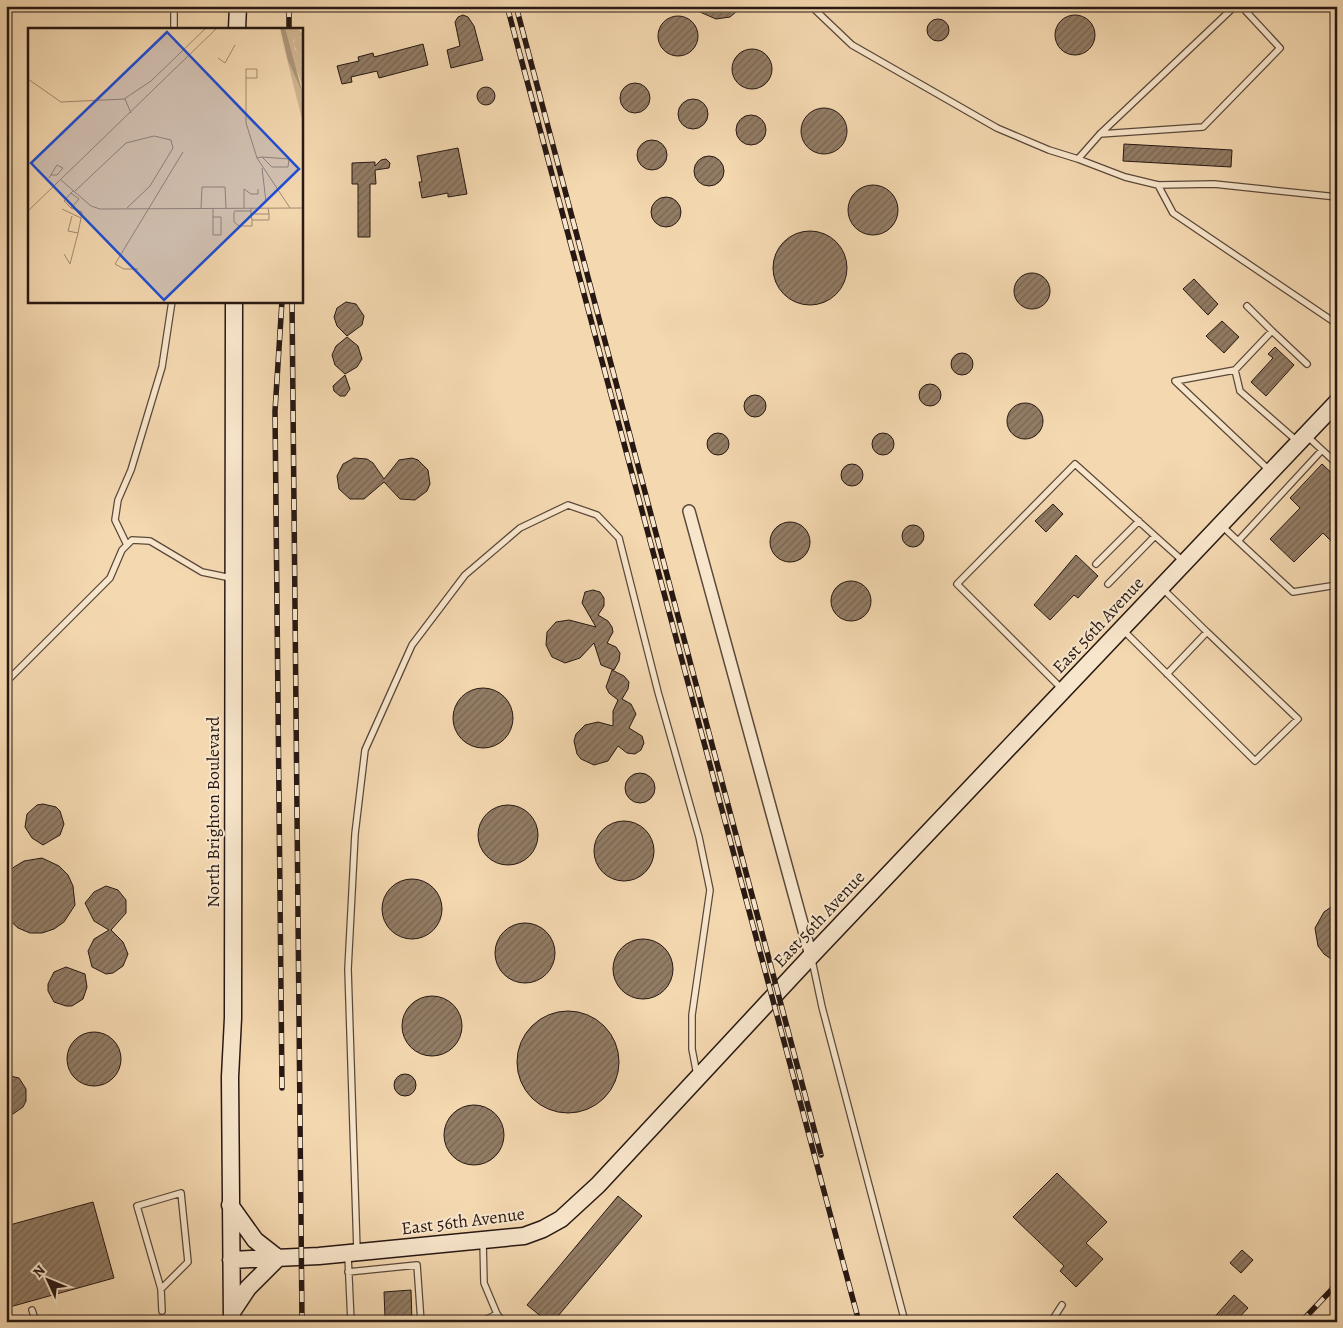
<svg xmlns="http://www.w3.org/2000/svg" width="1343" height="1328" font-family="Alegreya,serif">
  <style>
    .building { fill: url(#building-hatch); stroke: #271813 }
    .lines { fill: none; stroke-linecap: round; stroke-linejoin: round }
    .service-casing { stroke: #5a483a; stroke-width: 8 }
    .minor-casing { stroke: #5a483a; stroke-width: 14 }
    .secondary-casing { stroke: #271813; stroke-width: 19 }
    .service { stroke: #f8e6cc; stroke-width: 5.5 }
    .minor { stroke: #f8e6cc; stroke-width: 11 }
    .secondary { stroke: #f8e6cc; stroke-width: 16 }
    .rail-casing { stroke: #271813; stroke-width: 5.5 }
    .rail { stroke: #f8e6cc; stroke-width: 4; stroke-dasharray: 11; stroke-linecap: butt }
    .labels { text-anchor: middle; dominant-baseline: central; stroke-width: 4; stroke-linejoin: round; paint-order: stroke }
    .street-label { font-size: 18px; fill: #271813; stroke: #f8e6cc }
    .inset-road { fill: none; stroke: #a28b71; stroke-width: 1 }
    .view { fill: #1d4ed8; fill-opacity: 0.15; stroke: #1d4ed8; stroke-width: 2.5 }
    .inset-edge { fill: none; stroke: #271813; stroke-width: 2.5 }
  </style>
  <defs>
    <pattern id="building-hatch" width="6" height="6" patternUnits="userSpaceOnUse" patternTransform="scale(1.25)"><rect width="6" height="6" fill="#927c65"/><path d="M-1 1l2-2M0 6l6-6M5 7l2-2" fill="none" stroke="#776552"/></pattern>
  </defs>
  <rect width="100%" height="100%" fill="#f4d8b0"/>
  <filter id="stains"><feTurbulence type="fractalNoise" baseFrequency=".004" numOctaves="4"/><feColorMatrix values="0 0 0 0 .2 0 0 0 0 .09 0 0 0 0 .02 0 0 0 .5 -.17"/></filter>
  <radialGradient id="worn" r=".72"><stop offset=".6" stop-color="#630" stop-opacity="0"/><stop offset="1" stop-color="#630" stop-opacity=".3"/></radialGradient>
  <path class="building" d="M686,6h57l-13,11 -14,2z
    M1055 35a20 20 0 1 1 40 0a20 20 0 1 1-40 0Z
    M463,15l5,2 6,9 9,34 -32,8 -4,-18 13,-4 -5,-24 3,-5z
    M658 36a20 20 0 1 1 40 0a20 20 0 1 1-40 0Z
    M927 30a11 11 0 1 1 22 0a11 11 0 1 1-22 0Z
    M423,44l5,21 -49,13 -2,-7 -26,6 1,5 -10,2 -5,-18 22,-5 -1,-4 15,-4 1,4z
    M732 69a20 20 0 1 1 40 0a20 20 0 1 1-40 0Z
    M620 98a15 15 0 1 1 30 0a15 15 0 1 1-30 0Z
    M477 96a9 9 0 1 1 18 0a9 9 0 1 1-18 0Z
    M678 114a15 15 0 1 1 30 0a15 15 0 1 1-30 0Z
    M801 131a23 23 0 1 1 46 0a23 23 0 1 1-46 0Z
    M736 130a15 15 0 1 1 30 0a15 15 0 1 1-30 0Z
    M637 155a15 15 0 1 1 30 0a15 15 0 1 1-30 0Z
    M1124,144l108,6 -1,17 -108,-6z
    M458,148l9,46 -19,3v-4l-26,5 -3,-16h3l-5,-26z
    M694 171a15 15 0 1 1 30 0a15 15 0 1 1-30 0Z
    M386,159l4,4 -1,5 -14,2 1,14h-6v53h-12v-53h-6v-21l23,-1v4l6,-6z
    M848 210a25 25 0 1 1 50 0a25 25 0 1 1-50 0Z
    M651 212a15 15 0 1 1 30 0a15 15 0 1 1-30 0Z
    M773 268a37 37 0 1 1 74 0a37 37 0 1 1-74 0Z
    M1014 291a18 18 0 1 1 36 0a18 18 0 1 1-36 0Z
    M1194,279l24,25 -10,11 -25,-26z
    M346,302l10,2 8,12 -2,9 -15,11 -10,-10 -3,-9 3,-9z
    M1222,321l17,16 -15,16 -18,-17z
    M347,337l11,9 4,13 -5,8 -12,7 -10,-9 -3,-10 4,-9z
    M1275,347l19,18 -28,31 -15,-14 22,-24 -5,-4z
    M951 364a11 11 0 1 1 22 0a11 11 0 1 1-22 0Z
    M345,375l5,14 -5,7h-5l-6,-5 -1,-5z
    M919 395a11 11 0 1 1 22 0a11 11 0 1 1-22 0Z
    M744 406a11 11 0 1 1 22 0a11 11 0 1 1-22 0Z
    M1007 421a18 18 0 1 1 36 0a18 18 0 1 1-36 0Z
    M872 444a11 11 0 1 1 22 0a11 11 0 1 1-22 0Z
    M707 444a11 11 0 1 1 22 0a11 11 0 1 1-22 0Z
    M354,458l13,1 6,4 11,16 15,-19 13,-2 6,2 10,10 2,14 -3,7 -12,9 -15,-1 -16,-17 -20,17h-14l-11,-10 -2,-13 6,-12z
    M841 475a11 11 0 1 1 22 0a11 11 0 1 1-22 0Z
    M1322,464l15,14v69l-14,-14 -29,29 -24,-23 30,-31 -10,-10z
    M1053,504l10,10 -17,18 -11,-11z
    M770 542a20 20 0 1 1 40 0a20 20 0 1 1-40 0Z
    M902 536a11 11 0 1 1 22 0a11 11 0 1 1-22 0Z
    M1076,555l22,21 -20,22 -4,-3 -24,25 -16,-15z
    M831 601a20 20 0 1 1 40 0a20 20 0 1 1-40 0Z
    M593,590l7,2 4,6v8l-6,9 10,6 4,6 1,5 -6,11 9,4 4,6 -1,8 -5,9 -13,-5 -7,-22 -14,15 -15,5 -13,-6 -6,-12 1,-13 9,-10 13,-2 27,7 -14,-24 3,-11z
    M612,670l12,6 5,6 -1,7 -6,10 9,5 5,10 -7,14 13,8 2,7 -3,7 -6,4 -8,-1 -9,-7 -10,15 -14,4 -13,-6 -4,-5 -3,-13 2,-7 9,-9 13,-3 15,4v-15l5,-11 -9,-7 -3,-6z
    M453 718a30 30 0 1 1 60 0a30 30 0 1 1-60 0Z
    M625 788a15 15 0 1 1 30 0a15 15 0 1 1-30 0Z
    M43,804l13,3 4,4 4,13 -4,11 -17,10 -11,-7 -7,-11 2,-13 10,-9z
    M478 835a30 30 0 1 1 60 0a30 30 0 1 1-60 0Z
    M594 851a30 30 0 1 1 60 0a30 30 0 1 1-60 0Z
    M42,858l17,8 9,9 5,11 2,19 -11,17 -10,7 -12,4h-12l-12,-5 -12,-11v-42l8,-8 10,-6z
    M382 909a30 30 0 1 1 60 0a30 30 0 1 1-60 0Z
    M106,886l12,4 8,10v13l-15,17 12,12 5,12 -5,12 -10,7 -7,1 -14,-7 -4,-16 6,-12 15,-9 -15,-9 -9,-18 9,-11z
    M1337,903v60l-13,-9 -6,-8 -3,-18 9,-16z
    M495 953a30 30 0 1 1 60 0a30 30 0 1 1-60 0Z
    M613 969a30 30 0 1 1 60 0a30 30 0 1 1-60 0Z
    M66,967l19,7 2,13 -4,12 -11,7h-6l-12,-4 -6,-11v-7l6,-12z
    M402 1026a30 30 0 1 1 60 0a30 30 0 1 1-60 0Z
    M517 1062a51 51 0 1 1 102 0a51 51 0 1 1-102 0Z
    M67 1059a27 27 0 1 1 54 0a27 27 0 1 1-54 0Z
    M394 1085a11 11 0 1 1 22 0a11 11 0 1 1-22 0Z
    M6,1075l13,3 7,11v12l-3,6 -10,7h-7z
    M444 1135a30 30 0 1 1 60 0a30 30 0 1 1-60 0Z
    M1057,1173l50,49 -21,21 17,16 -27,28 -16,-16 4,-5 -51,-49z
    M618,1196l24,20 -89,106h-5l-21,-17z
    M93,1202l21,76 -108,30v-82z
    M1242,1250l11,10 -12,13 -11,-10z
    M411,1290l1,32h-13v-4h-14l-1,-26z
    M1234,1295l14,13 -13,14h-25z"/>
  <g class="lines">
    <defs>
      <path id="service" d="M811,6l41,39 145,83 52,22 29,9
        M1235,6l-135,128 -22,25 47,18 33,8 56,-1 123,13
        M174,29v-23
        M1100,134l103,-7 77,-79 -39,-42
        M1158,185l15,28 164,111
        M1247,306l25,25 -37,39 -60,11 94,89
        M1272,331l35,33
        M1235,370l5,21 57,50
        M1307,436l28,26 2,-1
        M1221,525l17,16 84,-91
        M1238,541l55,51 44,-7
        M127,545l-12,-25 3,-20 13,-30 31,-103 10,-66
        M1096,564l43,-43
        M1108,584l47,-48
        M1162,588l45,44
        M1123,630l132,131 43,-42 -91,-87 -40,42
        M6,682l104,-104 12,-28 10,-10 18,1 52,31 29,6
        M1062,689l-105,-105 118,-120 109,98
        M812,960l10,47 83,315
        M483,1241l1,42 13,31
        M357,1251l-9,-282 7,-135 10,-84 47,-105 53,-70 55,-47 48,-23 29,10 22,23 39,154 41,145 11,53 -18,125v34l5,26
        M348,1256l3,66
        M348,1272l69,-7 4,57
        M161,1289l27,-27 -7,-69 -44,13 24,83 1,22
        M32,1310l4,12
        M481,1322l16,-8 6,8
        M1051,1322l11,-17"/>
      <path id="minor" d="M689,511l122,445"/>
      <path id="secondary" d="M237,29l1,-23
        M230,1205l25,35 23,18
        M231,1260l88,-4 205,-20 19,-7 18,-10 37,-34 213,-229 526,-554
        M232,1312l16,-24 30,-30
        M232,1322l-2,-245 3,-59 1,-717"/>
    </defs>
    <use href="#service" class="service-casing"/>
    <use href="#minor" class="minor-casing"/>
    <use href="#secondary" class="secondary-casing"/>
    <use href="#service" class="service"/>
    <use href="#minor" class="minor"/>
    <use href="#secondary" class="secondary"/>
    <defs>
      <path id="rail" d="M289,6v23
        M507,6l352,1316
        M516,6l305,1149
        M292,301l10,1021
        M282,1088l-7,-677 7,-110
        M1301,1322l36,-38"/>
    </defs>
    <use href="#rail" class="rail-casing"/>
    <use href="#rail" class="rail"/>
  </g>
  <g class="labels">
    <g class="street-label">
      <text transform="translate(1098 625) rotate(-47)">East 56th Avenue</text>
      <text transform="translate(213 812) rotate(-90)">North Brighton Boulevard</text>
      <text transform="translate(819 919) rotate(-47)">East 56th Avenue</text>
      <text transform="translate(463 1221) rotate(-7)">East 56th Avenue</text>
    </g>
  </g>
  <g transform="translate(28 28)">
    <rect width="275" height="275" fill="#f4d8b0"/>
    <path d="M251,0l9,33 15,33v29zM257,0h13l5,7v5l-3,-3 -7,3 2,10 8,8v29l-13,-34z" fill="#d1b795"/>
    <path d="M269,8l6,4 -2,21 -8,-18z" fill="#d1b795"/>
    <path d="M252,0h5l18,66 -15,-33z" fill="#ae977b"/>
    <path class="inset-road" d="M190,30l7,5 10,-18M218,50h11v-9h-11v54l11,35M0,51l33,23 64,-3 6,14M96,71l27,-18 55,-53M234,129l10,10h16l1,-8 -27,-2 -5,1 33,50M234,140l4,34M21,150l8,-13 6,3 -6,7h-6M33,152l30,26 9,3 203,-1M46,164l52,-49 28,-7 17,4 2,8 -23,38 -23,22M43,165l8,6 -8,9 -7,-7 7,-8 2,-2M173,180l1,-21h23l1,21M216,180v-19l7,5h7v-5M223,180v6h18l-1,-6M34,181l19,9 1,-6 -11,-4M0,183l189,-183M206,183h17M206,184v10l5,4h13v-6M223,186l1,6h17v-6M44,188l-4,15 10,2 3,-15M185,189h8v18h-8v-27M36,226l6,10 8,-31M110,241h-14l-9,-5 68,-112"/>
    <path class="view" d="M139,4l132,137 -135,131 -133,-137z"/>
    <rect width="275" height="275" class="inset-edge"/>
  </g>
  <rect width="1343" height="1328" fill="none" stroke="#f4d8b0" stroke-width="25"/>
  <rect x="8" y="8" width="1328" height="1313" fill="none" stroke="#271813" stroke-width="2.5"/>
  <rect x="12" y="12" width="1318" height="1303" fill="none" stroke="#271813"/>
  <g transform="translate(48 1280) rotate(314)" stroke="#f8e6cc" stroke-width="4" paint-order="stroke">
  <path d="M0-4L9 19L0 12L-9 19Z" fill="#271813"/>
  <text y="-8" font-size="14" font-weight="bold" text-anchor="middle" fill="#271813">N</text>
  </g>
  <rect width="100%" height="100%" filter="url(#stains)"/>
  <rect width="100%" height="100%" fill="url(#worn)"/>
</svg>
